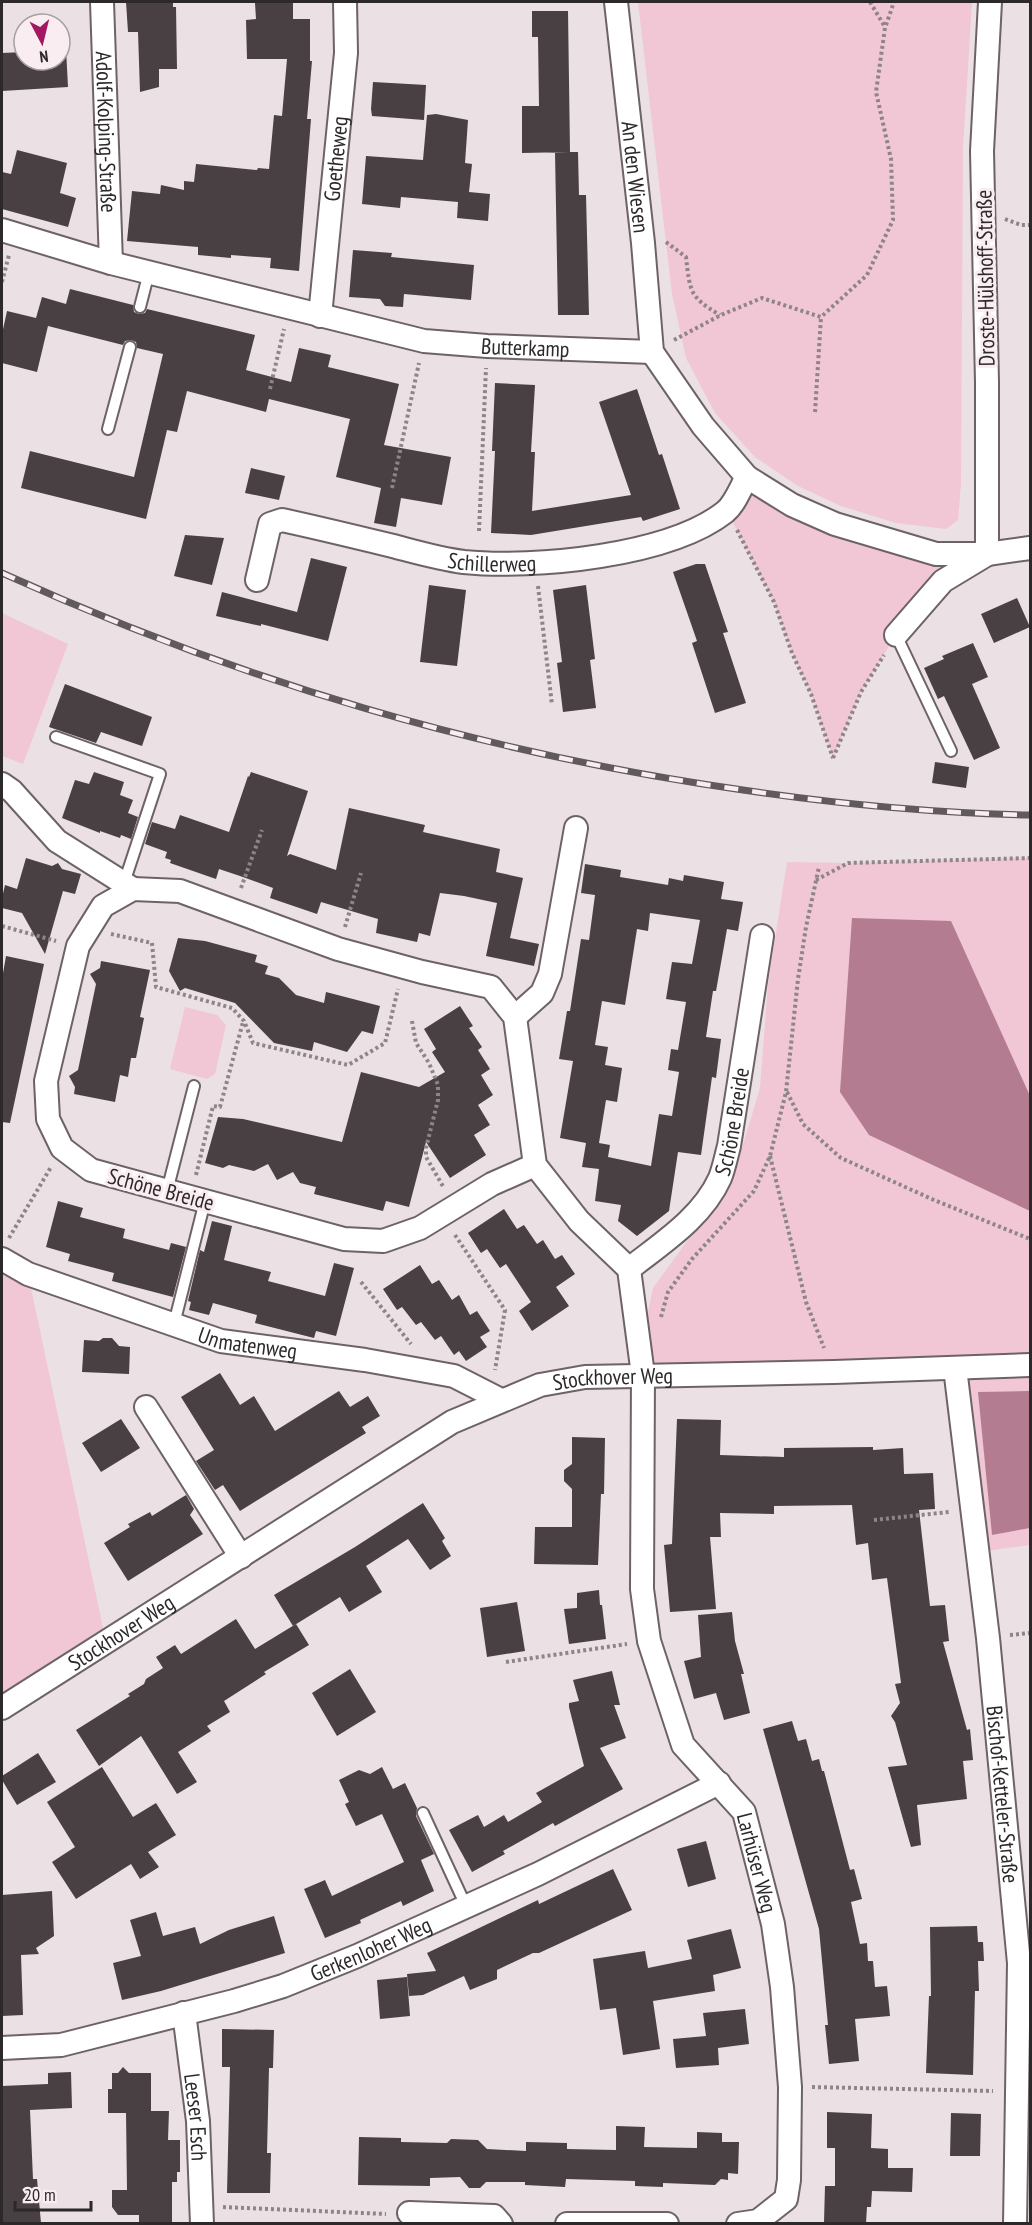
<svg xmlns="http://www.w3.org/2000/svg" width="1032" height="2225" font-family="'PT Sans Narrow',sans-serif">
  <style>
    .green { fill: #f1c6d5 }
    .water { fill: #b37c91 }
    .building { fill: #494043; fill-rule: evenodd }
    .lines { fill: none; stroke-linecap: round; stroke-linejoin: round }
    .lane-casing { stroke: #6d6366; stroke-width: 14 }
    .street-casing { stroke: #6d6366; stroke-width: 26 }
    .path { stroke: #8d8588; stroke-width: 4; stroke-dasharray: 3 3; stroke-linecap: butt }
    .lane { stroke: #fff; stroke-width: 10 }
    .street { stroke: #fff; stroke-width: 22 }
    .rail-casing { stroke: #605a5b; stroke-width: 7 }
    .rail { stroke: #f9edf1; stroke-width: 4.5; stroke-dasharray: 14; stroke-linecap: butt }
    .labels { text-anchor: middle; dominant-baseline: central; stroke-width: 6; stroke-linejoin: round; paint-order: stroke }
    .street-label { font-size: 22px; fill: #2d292a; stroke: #f9edf1 }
  </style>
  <rect width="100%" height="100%" fill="#ebe0e4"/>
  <path class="green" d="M638,2h334l-9,145 -2,337 -3,36 -12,9 -50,-6 -55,-17 -43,-20 -43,-29 -40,-44 -29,-55 -14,-64z
    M747,477l88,47 152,30 -91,81 -35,57 -28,66 -22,-64 -19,-41 -18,-51 -47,-91z
    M2,613l66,31 -45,120 -21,-8z
    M1030,858v533l-51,1 13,143 38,-7v17l-52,7 -23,-184 -312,7 1,-44 9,-43 80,-110 27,-90 8,-103 19,-123 61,1z
    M185,1007l32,8 9,10 -11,49 -8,5 -37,-10z
    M2,1259l26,15 78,368 -104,66z"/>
  <path class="water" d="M852,918l99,3 79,175v115l-161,-76 -29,-43z
    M1030,1391v137l-38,7 -14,-143z"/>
  <path class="building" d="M126,2h47v5h3l1,62h-18v18l-19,5 -2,-60h-10z
    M269,2h24v17h17v42h2l-5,58h4l-12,152 -29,-3 1,-10 -40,-3v3l-33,-3v-8l-71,-6 5,-50 28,3 1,-9 23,5v-9l10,1 2,-18 61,6 1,-2 11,1 5,-54 8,1 5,-57h-40l-1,-39 10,-1 -1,-16h14z
    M532,11h36l2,141 -48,1v-47h17l-1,-69h-6z
    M60,49h6l2,38 -66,4v-38l22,-1v8h36z
    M373,82l53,3 -2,35 -52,-4 -1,-7z
    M436,114l32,6 -3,43 7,1 -3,28 21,2 -2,27 -31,-3 1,-16 -57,-5 -1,11 -38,-4 4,-48 57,4 4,-45z
    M17,150l50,13 -7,30 16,5 -8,29 -66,-18v-37l9,2z
    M555,152h23l1,43h7l3,120h-31z
    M353,250l39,3 -1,4 83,8 -3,35 -67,-6 -1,13 -18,-1 -5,-7 -31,-2z
    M70,289l63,16 1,7 5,2 6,-1 2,-4 108,26 -9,35 45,12 8,-34 32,7 -3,12 71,17 -15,61 67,12 -9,48 -41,-7 -5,29 -22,-4 7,-35 -45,-11 14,-58 -81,-20 -3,13 -79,-21 -10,41 -10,-2 -21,89 -125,-31 9,-37 104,26 29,-123 -26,-6 -1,-6 -5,-2 -6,1 -2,4 -75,-19 -11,46 -35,-9v-29l5,-23 29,7 6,-21 24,7z
    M495,383l40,2 -4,67h4l-3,59 99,-16 -32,-93 38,-13 22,66 3,-1 18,55 -37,12 -2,-4 -110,18 -40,-2 4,-82h-3z
    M251,468l34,8 -6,24 -34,-7z
    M185,535l39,3 -12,47 -38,-9z
    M311,558l36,9 -19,74 -67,-17v2l-45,-10 6,-24 75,20z
    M696,564h9l23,68 -5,1 23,70 -31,10 -23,-70 5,-2 -24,-69z
    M429,585l37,5 -9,76 -37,-4z
    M586,585l9,74 -5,1 6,48 -33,4 -6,-49 5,-1 -9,-72z
    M1017,598l13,29 -36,16 -13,-29z
    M973,643l15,34 -16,7 28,64 -26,12 -30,-64 -6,3 -14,-31 20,-9 -2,-3z
    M65,684l87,33 -10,29 -41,-14 -5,11 -47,-16z
    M935,762l34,5 -3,21 -34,-5z
    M94,772l30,10 -4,13 13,5 -5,13 10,4 -7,22 -10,-4 -1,3 -20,-7v2l-38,-15 13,-38 14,4z
    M251,772l57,19 -21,65 3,-2 46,16 13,-62 76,17 -2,7 77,17 -4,23 27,6 -13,60 29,6 -5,22 -48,-10 11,-53 -33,-7 -24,-3 -10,43 -11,-3 -2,9 -41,-9 2,-14 -57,-17 -4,12 -47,-16 3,-10 -33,-12 -21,-7 -3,10 -46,-16 1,-3 -6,-2 2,-6 -22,-8 7,-22 23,7 5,-14 49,17 19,-56 1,1z
    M26,858l26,8 6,-3 4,6 19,5 -6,20 -12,-3 -18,63 -23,-41 -20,-5v-10l3,-13 12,4z
    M585,864l36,6 -1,7 48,8 1,-7 14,3 1,-6 40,7 -3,17 22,3 -5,29 -11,-2 -11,62h-3l-7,46 15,2 -5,39 -4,-1 -11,78 -23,-3 -9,59 -32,25 -19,-15 3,-16 -26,-4 4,-32 -17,-2 4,-24 -26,-5 13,-77 -14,-2 8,-48h3l11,-72 8,1 6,-45 -14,-2zM650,913l50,7 -8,44 -20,-2 -6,37 20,3 -8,48 -7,-1 -3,21 11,2 -7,44 -13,-2 -8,52 -43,-9 2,-12 -11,-2 7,-43 11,2 5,-34 -17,-3 3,-18 -13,-2 7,-44 23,4 12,-76 11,2z
    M178,938l27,3 52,14 -2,7 13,4 -3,8 14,4 17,17 28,8 2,-11 54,14 -7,28 -11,-3 -15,21 -33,-10 -2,9 -38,-8 -39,-40 -50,-15 -5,3 -11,-20z
    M6,956l38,8 -34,159 -8,-1v-143z
    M101,961l49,9 -10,47 4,1 -8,40h-5l-3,19 -8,-2 -5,27 -41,-8 1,-7 -6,-11 9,-6 18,-86 -6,-10 10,-6z
    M460,1006l13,20 -4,2 13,19 -4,3 12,19 -9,6 12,20 -15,10 12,20 -16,10 12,20 -36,23 -24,-36 -17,65 -23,-6 -3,10 -69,-17 2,-7 -16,-4 -7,-11 -16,8 -9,-16 -14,7 -25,-6 -6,3 -18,-5 13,-46 25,2 99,23 19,-70 58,15 26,-15 -13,-20 4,-3 -12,-20z
    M58,1201l25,7 -3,9 45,12 -2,9 46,12 2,-7 15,4 -13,50 -61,-16 2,-8 -46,-12 2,-7 -24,-7z
    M504,1209l13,20 7,-4 13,19 6,-4 12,19 7,-4 13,19 -19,13 13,19 -37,25 -13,-20 12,-9 -25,-38 -6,4 -13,-19 -6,4 -13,-20z
    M212,1221l20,5 -8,34 47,12 -3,9 57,15 9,-33 20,5 -18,68 -20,-5 -2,7 -59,-15 2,-8 -44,-12 -4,12 -20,-5 2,-8 -3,-1 12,-51 4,2z
    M420,1265l12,19 7,-4 13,20 7,-5 11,20 7,-4 13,20 -10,6 7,10 -21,14 -7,-10 -5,4 -13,-19 -6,4 -14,-18 -5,3 -14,-18 -5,3 -14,-21z
    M103,1338h9l7,8 11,1 -1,27 -47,-2 2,-32 15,1z
    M220,1373l20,32 14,-9 21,35 64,-40 11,16 18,-11 12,20 -18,11 4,6 -126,78 -17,-26 -8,5 -19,-29 18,-11 -33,-53z
    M121,1419l19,29 -39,24 -19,-29z
    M677,1419l44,1 -1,35 64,2v-9l89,-1v3l30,-2 1,26 29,-1 2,36 -16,1 11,96 15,-1 4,36 -6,1 24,88 3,-1 3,31 -10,1 4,38 -50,6 4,40 -10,2 -23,-80 19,-2 -12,-43 -4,-6 9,-13 -5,-19 6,-1 -14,-105 -15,2 -4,-37 -12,2 -4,-40 -78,1v8l-54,-1 1,24h-11l6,72 -46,3 -6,-67 8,-1z
    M572,1437l33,1 -1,56h-3l-3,71 -64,-1 1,-37h37v-38l-8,-8v-11l8,-6z
    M186,1495l8,14 -4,6 13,19 -75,47 -24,-38 26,-16 -2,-3 22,-12 2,4z
    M423,1503l22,35 -3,3 9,15 -21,14 -22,-31 -42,27 16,26 -33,20 -9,-15 -47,29 -19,-31 81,-48z
    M599,1590l1,15h2l4,34 -37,5 -5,-35 13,-1v-15z
    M517,1602l8,49 -38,6 -7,-49z
    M732,1612l3,29 9,33h-3l9,39 -26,7 -8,-27 -22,6 -10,-38 17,-4 -3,-42z
    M236,1619l19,30 41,-25 13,21 -45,27 2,2 -42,27 6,11 -23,14 4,5 -33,21 19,30 -20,12 -36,-58 -42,30 -23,-36 54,-34 -2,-2 16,-10 2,-5 17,-11 -7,-11 19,-12 6,9z
    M350,1669l26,43 -39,24 -25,-43z
    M612,1671l8,34h-6l12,33 -26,10 23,41 -68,37 -2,-3 -50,28 2,3 -33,18 -23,-42 29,-15 6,12 20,-12 4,7 34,-20 -6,-9 48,-27 -15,-59v-4l10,-2 -6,-21z
    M792,1721l6,20 8,-2 6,22 7,-2 3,12h2l26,99 4,-1 8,30 -11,3 9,42 7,-1 1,18h5l2,26 12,-1 3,30 -35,3 4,42 -30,3 -4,-39h3l-9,-96 -56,-200z
    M38,1753l18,29 -39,23 -15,-25v-4z
    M102,1767l31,50 23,-14 20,32 -28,17 11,15 -19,12 -9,-15 -55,35 -24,-37 23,-15 -28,-45z
    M382,1767l11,22 12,-6 12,25 -1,8 18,38 -13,6 13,31 -31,15 -2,-5 -41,19 1,3 -36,15 -21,-49 21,-9 7,16 72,-34 -22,-48 -26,12 -11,-22 4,-2 -10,-22 20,-10 11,4z
    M706,1841l10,38 -28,8 -11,-38z
    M613,1869l19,41 -93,43h-6l-36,17v9l-27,11 -6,-14 -41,19 -14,1 -2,-22 29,-3 -9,-18 111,-53 1,4z
    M52,1891l2,45 -18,12 3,6 -18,1 2,60 -21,1v-121z
    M156,1912l7,24 32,-9 5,17 29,-14 45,-14 11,37 -124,38 -39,9 -9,-37 28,-7 -11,-36z
    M977,1926l1,16h5l1,19h-6l1,30h-4l-2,84 -47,-2 3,-77h2l-1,-69z
    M731,1929l10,39 -28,7 2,16 -62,10 7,48 -37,6 -7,-47 -16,2 -7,-51 52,-8 3,17 44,-9 -5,-19z
    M407,1977l3,39 -30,3 -3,-39z
    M745,2009l4,35 -31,4 1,17 -43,3 -3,-29 33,-3 -3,-23z
    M222,2029l52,1 -1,38h-4l-2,85h4l-1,40h-43l3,-126h-8z
    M123,2067l6,6h22v38h18l-1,29h12v32h-3v10h-5v41h-33v-8h-21l-6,-8v-17h15l-1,-77h-18v-24h4v-16h6z
    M71,2072l1,36 -42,2 3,69h4l4,44h-39v-137l46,-2v-11z
    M827,2112l45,2 -1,34 17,1v19h25l-1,24 -40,-1 -1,16h-4l-1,16 -42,-1 1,-36h10v-38h-8z
    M951,2113l30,1 -1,42h-30z
    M616,2126l29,1 -1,20 53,1v-16l25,1v9h17l-1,32 -10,-1v7l-7,-1 -6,6 -52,-2v4l-28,-1v-5l-69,-2 -1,8 -40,-2v-3h-39l-6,6h-11l-9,-11 -30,1v8l-72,-1 1,-48 42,1v4l46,1 4,-4 27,1 9,9 39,2v-9l41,1v6l49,1z"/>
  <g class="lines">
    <defs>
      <path id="lane" d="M140,307l9,-35
        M108,429l22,-82
        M896,635l55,116
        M56,737l104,37 -36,109
        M167,1191l27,-105
        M174,1324l31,-123
        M423,1813l43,93"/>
      <g id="street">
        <path id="s1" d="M102,2l9,261"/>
        <path id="s2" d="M616,2l27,241 9,109 51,74 44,51 45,28 43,19 101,30h51l43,-6"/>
        <path id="s3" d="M2,230l109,33 313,78 63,5 165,6"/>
        <path id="s4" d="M320,316l26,-263 -1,-51"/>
        <path d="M987,554v-172l-5,-231 8,-149"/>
        <path id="s5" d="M257,580l13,-56 12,-4c37,8 74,17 111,26 23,6 47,13 71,16 70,7 205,-6 261,-50 10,-8 16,-25 22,-35"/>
        <path d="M896,635l47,-54 43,-26"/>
        <path d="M2,784l10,7 45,50 76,48"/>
        <path d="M515,1017l27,-24 8,-19 26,-146"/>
        <path id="s6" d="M535,1165l-43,19 -72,44 -37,13 -39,-2 -253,-69 -29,-22 -14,-29 -2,-38 32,-135 25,-40 30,-17 47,2 158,58 84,23 69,15 24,30 20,148 44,56 50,48 14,106 -1,214 7,52 34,104 61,67 29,112 9,63 8,100 -1,93 -3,19 -28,22 -20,3"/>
        <path id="s7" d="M2,1259l26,15 193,67 144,19 89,16 47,24"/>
        <path id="s8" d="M629,1269c33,-26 73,-51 91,-91 4,-10 6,-21 9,-32l33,-210"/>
        <path id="s9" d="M955,1368l33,270 31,325 -4,261"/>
        <path d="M146,1407l95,150"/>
        <path id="s10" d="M2,1708l450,-286 88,-37 45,-8 249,-5 196,-7"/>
        <path id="s11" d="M184,2013l14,108 4,103"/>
        <path id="s12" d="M2,2048l59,-3 173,-44 49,-15 74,-30 181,-82 181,-91"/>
        <path d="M409,2213l85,3 7,8"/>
        <path d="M567,2224h100"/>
      </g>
    </defs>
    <use href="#lane" class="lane-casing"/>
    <use href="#street" class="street-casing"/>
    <path class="path" d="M870,2l15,25
      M1005,219l16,6h9
      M666,242l20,15c4,34 3,40 34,58
      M2,282l7,-27
      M674,340l47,-25 41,-17 59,19 46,-42 26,-55 -2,-61 -15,-67 9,-64 9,-26
      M270,389l14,-60
      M815,412l6,-95
      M392,488l27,-125
      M737,530l37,72 18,51 19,41 22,64
      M479,531l7,-163
      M538,586l14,119
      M833,758l28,-66 23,-37
      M816,880l32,-17 182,-5
      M241,888l21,-58
      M2,926l54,15
      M345,927l16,-54
      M111,934l41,9 4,44 76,21 12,13 9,22 95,22 37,-22 13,-54
      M412,1021l4,22 13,20 9,22v15l-12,48v9l18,31
      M787,1092l16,32 38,34 93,42 96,39
      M770,1156l36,146 18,46
      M196,1175l17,-69 7,1 23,-85
      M455,1235l50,75 -10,60
      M9,1238l42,-71
      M361,1282l50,62
      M661,1317l7,-25 24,-33 62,-68 16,-35 16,-64 12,-113 8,-52 13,-60
      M874,1520l75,-8
      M1010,1635l20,-2
      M506,1662l121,-18
      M812,2087l181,4
      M223,2207l163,7"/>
    <use href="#lane" class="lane"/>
    <use href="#street" class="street"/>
    <defs>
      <path id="rail" d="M2,573c239,108 480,180 741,217 95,14 191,23 287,25"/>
    </defs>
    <use href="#rail" class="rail-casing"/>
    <use href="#rail" class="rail"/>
  </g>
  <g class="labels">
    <g class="street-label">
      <text stroke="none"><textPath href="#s1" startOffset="130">Adolf-Kolping-Straße</textPath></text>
      <text stroke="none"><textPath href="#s4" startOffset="158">Goetheweg</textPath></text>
      <text stroke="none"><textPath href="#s2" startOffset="176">An den Wiesen</textPath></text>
      <text transform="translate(985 278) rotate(-91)">Droste-Hülshoff-Straße</text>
      <text stroke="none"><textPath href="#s3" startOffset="538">Butterkamp</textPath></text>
      <text stroke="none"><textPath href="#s5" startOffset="285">Schillerweg</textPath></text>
      <text stroke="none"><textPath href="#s8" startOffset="188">Schöne Breide</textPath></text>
      <text transform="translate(161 1189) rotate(15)">Schöne Breide</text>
      <text stroke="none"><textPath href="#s7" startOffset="261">Unmatenweg</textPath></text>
      <text stroke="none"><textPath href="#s10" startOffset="702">Stockhover Weg</textPath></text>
      <text stroke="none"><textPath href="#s10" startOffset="141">Stockhover Weg</textPath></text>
      <text stroke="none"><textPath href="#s9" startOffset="429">Bischof-Ketteler-Straße</textPath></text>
      <text stroke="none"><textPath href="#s6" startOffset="2126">Larhüser Weg</textPath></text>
      <text stroke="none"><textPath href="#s12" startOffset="384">Gerkenloher Weg</textPath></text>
      <text stroke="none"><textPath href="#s11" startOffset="105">Leeser Esch</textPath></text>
    </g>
  </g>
  <rect width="1032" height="2225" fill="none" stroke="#2d292a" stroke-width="6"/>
  <g transform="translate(42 42) rotate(173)"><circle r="28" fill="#f9edf1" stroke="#a79fa1" stroke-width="1.5"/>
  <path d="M0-4.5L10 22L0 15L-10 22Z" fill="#a21861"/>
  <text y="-9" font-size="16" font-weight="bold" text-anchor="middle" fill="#2d292a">N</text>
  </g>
  <path d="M15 2201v9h76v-9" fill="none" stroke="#2d292a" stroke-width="3"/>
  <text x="24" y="2201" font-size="18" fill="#2d292a" stroke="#f9edf1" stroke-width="4.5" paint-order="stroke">20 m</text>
</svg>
